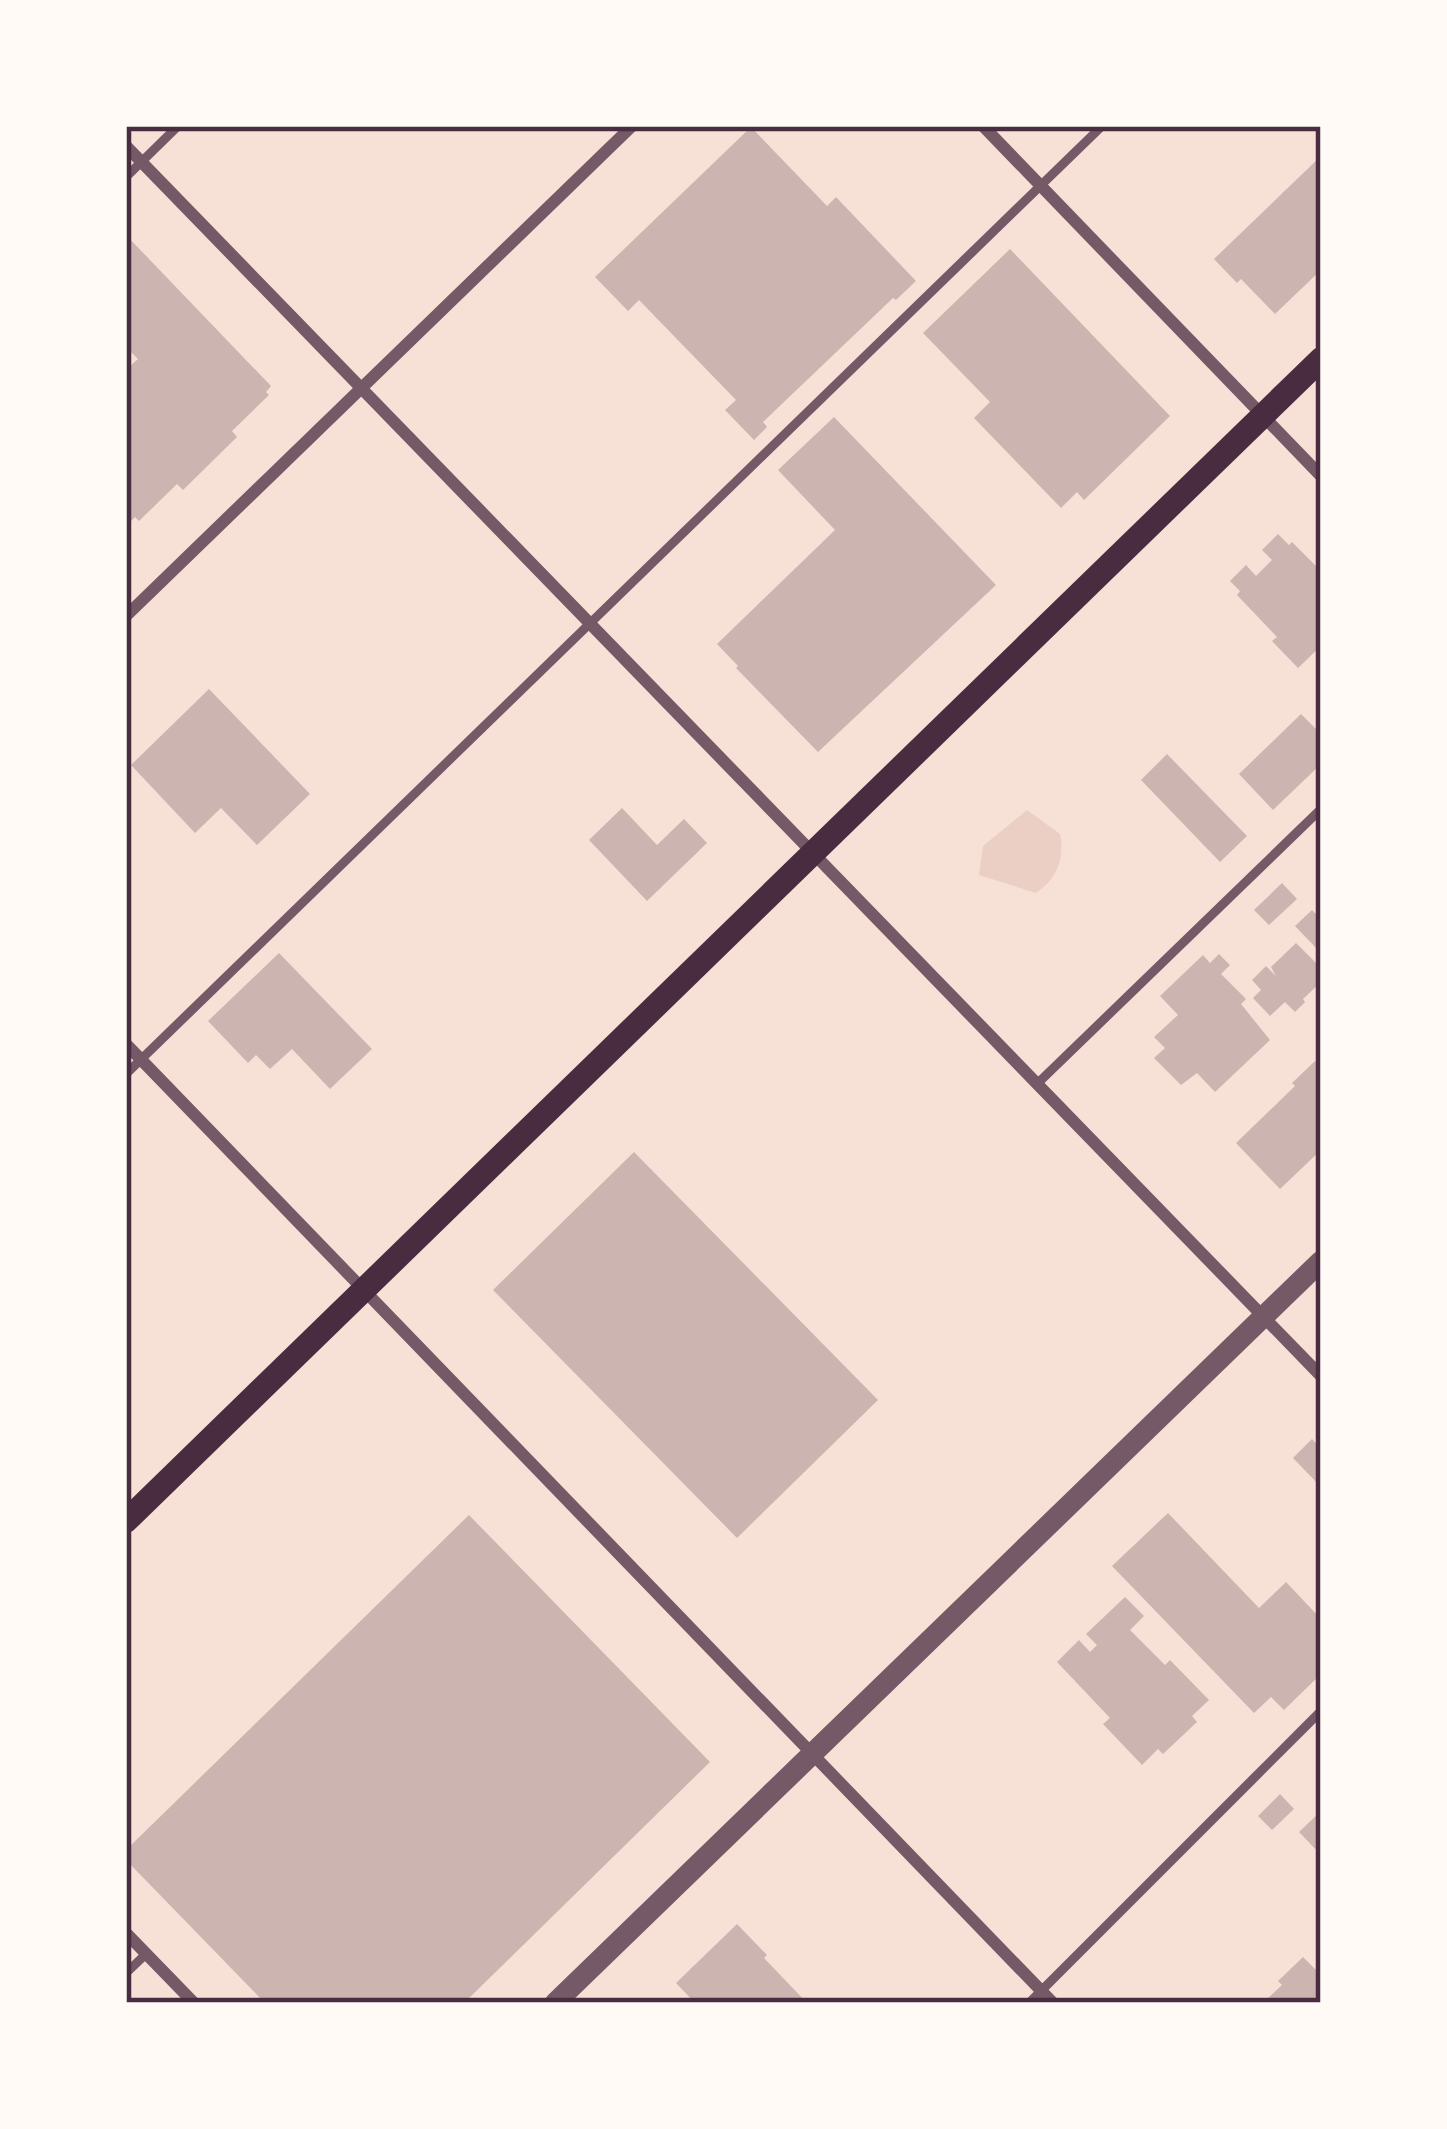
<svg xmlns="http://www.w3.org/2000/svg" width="1447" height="2129" font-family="Inter,sans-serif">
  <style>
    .green { fill: #ebcfc5 }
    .building { fill: #ccb4b1 }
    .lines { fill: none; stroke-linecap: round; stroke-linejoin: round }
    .service { stroke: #755966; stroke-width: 9 }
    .minor { stroke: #755966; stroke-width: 12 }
    .tertiary { stroke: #755966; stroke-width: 21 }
    .secondary { stroke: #4a2c40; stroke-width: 24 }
    .neatline { fill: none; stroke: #4a2c40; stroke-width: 4.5 }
  </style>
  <rect width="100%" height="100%" fill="#f7e1d7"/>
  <path class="green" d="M1027,810l33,24c5,24 -3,45 -24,59l-57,-18 4,-29z"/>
  <path class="building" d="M751,127l76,79 9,-9 80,84 -20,19 -3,-2 -130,124 4,5 -13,13 -29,-30 11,-10 -97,-100 -11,11 -33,-34z
    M1321,156v114l-46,44 -34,-35 -4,4 -23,-24z
    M126,235l145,151 -5,6 3,3 -37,36 5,6 -54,53 -6,-6 -38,37 -4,-4 -6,6 -3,-3v-155l2,3 10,-9 -12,-12z
    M1010,249l160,167 -86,84 -7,-8 -16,16 -87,-90 16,-16 -67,-69z
    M834,417l162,168 -178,167 -82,-84 2,-2 -21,-22 118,-114 -57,-60z
    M1278,534l11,11 3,-3 29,29v75l-23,22 -26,-27 5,-4 -40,-42 3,-4 -10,-10 16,-16 10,11 16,-16 -10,-10z
    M209,689l101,105 -53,51 -36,-37 -26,25 -64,-68z
    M1301,714l20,20v30l-48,46 -34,-36z
    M1167,754l80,82 -27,26 -79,-82z
    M622,808l35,37 27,-26 23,24 -60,58 -58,-61z
    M1282,883l15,16 -28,26 -15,-15z
    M1312,910l9,9v34l-26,-27z
    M1296,943l25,25v14l-18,17 2,3 -10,10 -10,-10 -15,14 -17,-18 8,-8 -9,-10 14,-14 10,10 -5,-9z
    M279,953l93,96 -42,40 -38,-40 -22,20 -14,-14 -8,8 -40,-42z
    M1219,954l11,11 -9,9 25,25 -5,5 29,36 -55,52 -18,-19 -16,12 -27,-27 11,-10 -11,-11 24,-22 -18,-19 43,-41 7,8z
    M1315,1061l6,6v83l-41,39 -44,-46 59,-57 -3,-3z
    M634,1152l244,248 -141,138 -244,-248z
    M1312,1439l9,9v39l-28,-29z
    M1168,1513l91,95 27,-26 35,37v55l-37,36 -13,-13 -17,16 -142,-147z
    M469,1515l241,247 -246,241h-199l-139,-143v-10z
    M1125,1597l19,19 -14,14 35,35 5,-5 39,40 -17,16 5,6 -34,32 -5,-5 -16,16 -39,-41 7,-6 -53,-56 22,-22 11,12 7,-7 -11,-11z
    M1280,1794l14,15 -22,21 -14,-14z
    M1321,1811v44l-22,-23z
    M737,1924l30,31 -3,3 43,45h-112l-19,-20z
    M1303,1957l18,18v28h-53l-2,-3 16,-15 -4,-4z"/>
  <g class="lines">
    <path class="service" d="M126,177l52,-51
      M126,1074l976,-948
      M1038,1083l283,-274
      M126,1973l20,-19
      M1029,2003l292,-292"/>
    <path class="minor" d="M983,126l338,350
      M126,146l1195,1230
      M126,616l506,-490
      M126,1044l927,959
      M126,1933l68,70"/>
    <path class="tertiary" d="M555,2003l766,-742"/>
    <path class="secondary" d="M126,1521l1195,-1162"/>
  </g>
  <rect width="1447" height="2129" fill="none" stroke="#fffaf5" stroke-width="258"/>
  <rect x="129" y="129" width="1189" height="1871" class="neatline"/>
</svg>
